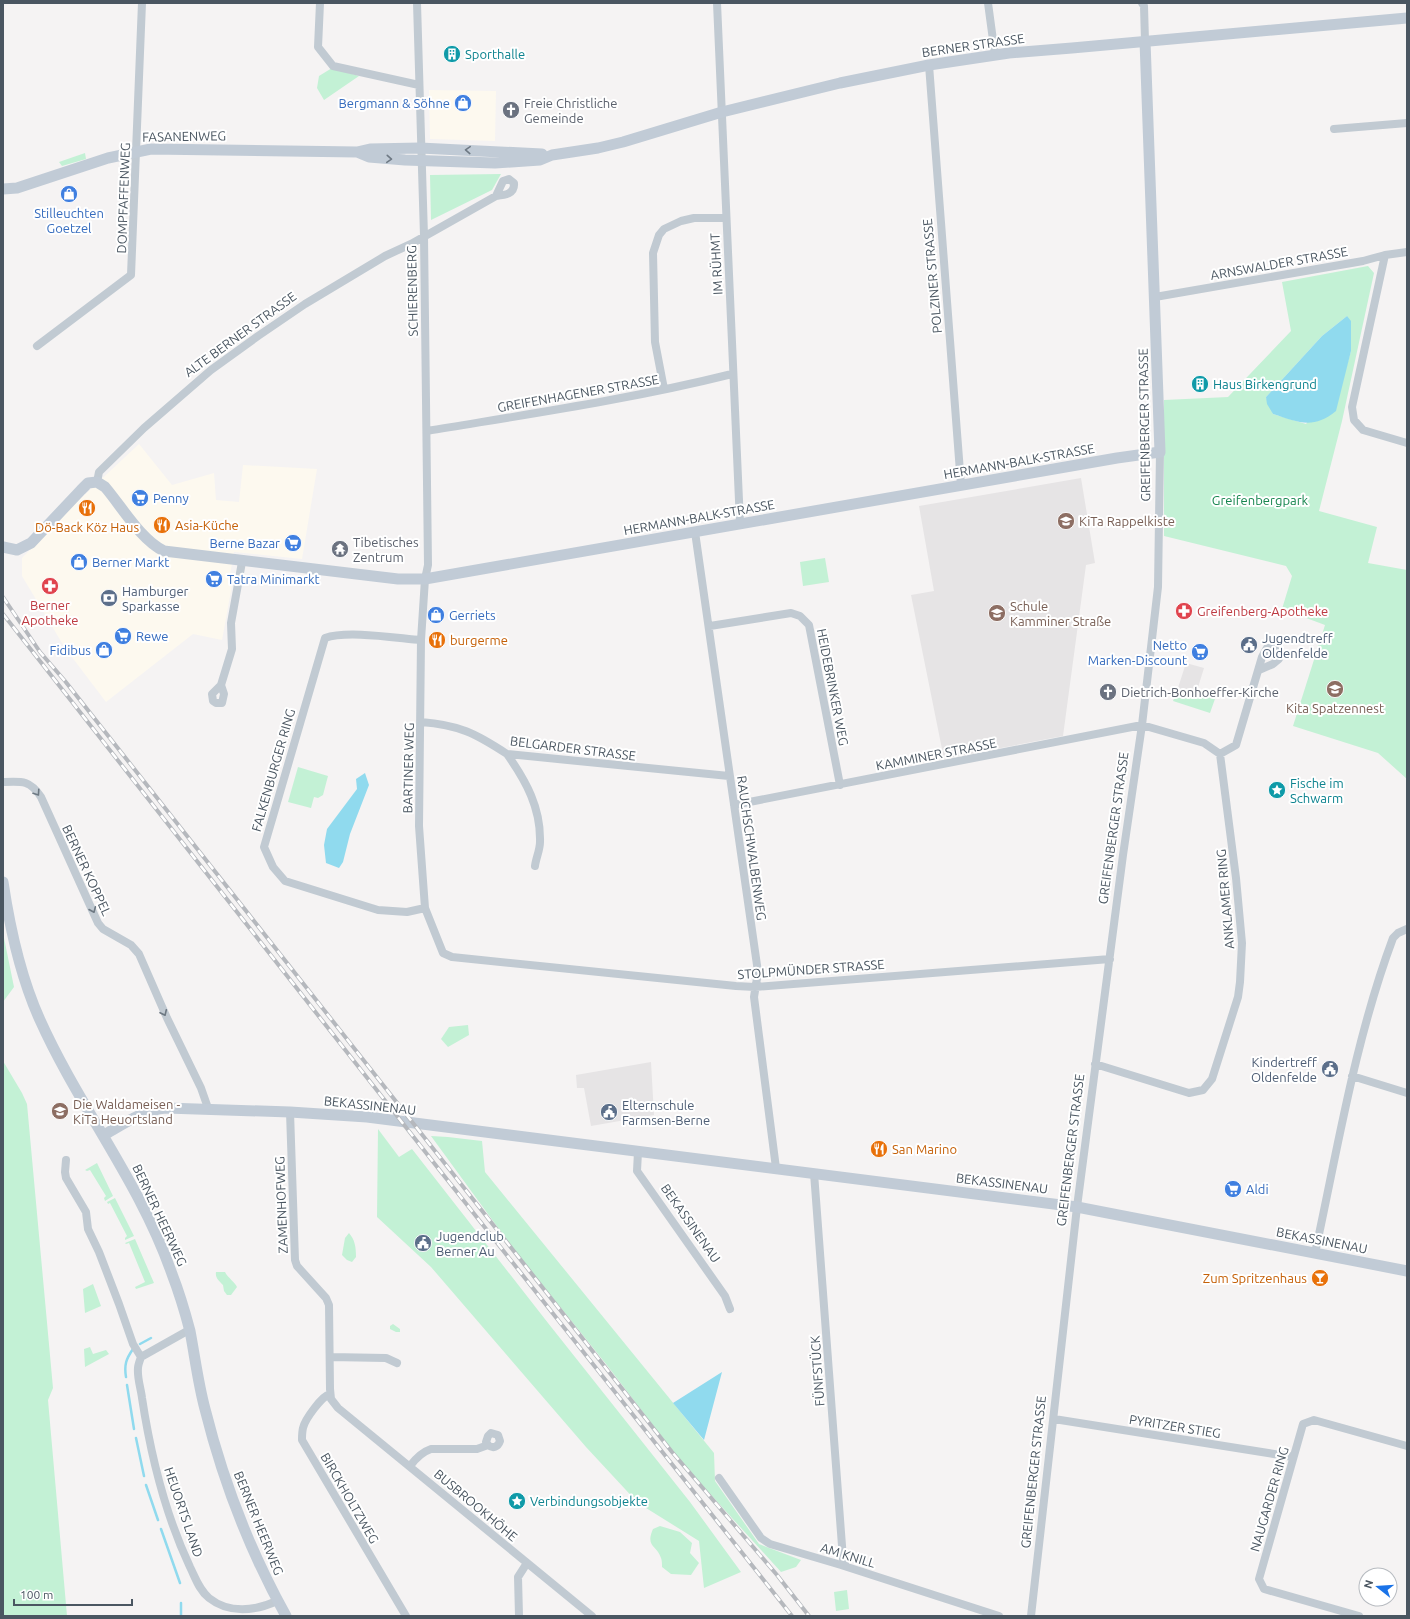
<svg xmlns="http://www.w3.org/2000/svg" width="1410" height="1619" font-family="Ubuntu,sans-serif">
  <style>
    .commercial { fill: #fdf9ef }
    .education { fill: #e6e4e5 }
    .green { fill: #c3f1d5; fill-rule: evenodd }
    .water { fill: #90daee }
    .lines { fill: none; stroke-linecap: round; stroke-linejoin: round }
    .stream { stroke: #90daee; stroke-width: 2.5 }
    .street { stroke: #c1cad2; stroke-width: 8 }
    .secondary { stroke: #c1cbd6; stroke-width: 11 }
    .rail-casing { stroke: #b5b8bd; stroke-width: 4 }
    .rail { stroke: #fff; stroke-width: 2.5; stroke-dasharray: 8; stroke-linecap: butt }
    .oneway { stroke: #6e7984 }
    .oneway2 { stroke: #6e7983 }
    .labels { text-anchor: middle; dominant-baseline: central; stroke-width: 4; stroke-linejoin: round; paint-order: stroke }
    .street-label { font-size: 13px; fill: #4a5661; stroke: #fff }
    .culture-label { font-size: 13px; fill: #0d838f; stroke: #fff; text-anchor: start }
    .shop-label { font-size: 13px; fill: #366cbe; stroke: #fff; text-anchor: start }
    .worship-label { font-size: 13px; fill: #5b616d; stroke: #fff; text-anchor: start }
    .park-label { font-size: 13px; fill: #17864f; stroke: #fff }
    .education-label { font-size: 13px; fill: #785e54; stroke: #fff; text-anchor: start }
    .food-label { font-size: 13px; fill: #c56008; stroke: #fff; text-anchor: start }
    .service-label { font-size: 13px; fill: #4e5e75; stroke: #fff; text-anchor: start }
    .health-label { font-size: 13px; fill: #be3a42; stroke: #fff }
  </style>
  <rect width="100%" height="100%" fill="#f5f3f3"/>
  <path class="commercial" d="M429,90l67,1 -1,50 -65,-2z
    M139,444l33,41 42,-12 2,27 23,2 4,-37 74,4 -15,90 -68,-7 -4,23 3,5 -11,60 -29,-6 -87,68 -41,-54 -43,-72v-18l55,-56z"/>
  <path class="education" d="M1081,478l14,85 -9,2 -23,171 -119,23 -33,-164 23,-4 -15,-85z
    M1186,663l18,5 -9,29 -18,-6z
    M651,1062l3,53 -63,11 -7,-38h-7l-1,-13z"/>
  <path class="green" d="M332,68l27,8 -35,24 -7,-12 2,-12z
    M85,153l1,6 -24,7 -3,-4z
    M501,174l-9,16 -61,30 -1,-45z
    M1368,266l6,7 -32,148 -23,90 58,16 -9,36 39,7v209l-29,-26 -85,-27 32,-101 -43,-16 10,-33 -6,-10 -122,-30v-136l64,-3 63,-66 -9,-49zM1347,316l4,35 -7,24 -38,49 -33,-10 -7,-17 56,-61z
    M825,558l4,24 -26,4 -3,-24z
    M1177,691l17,6 3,-6 19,5 -6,17 -37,-12z
    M298,767l30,9 -5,19 -5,3 -4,-1 -3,11 -23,-6z
    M3,933l11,54 -11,15z
    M468,1025l1,10 -21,12 -7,-8 8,-12z
    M3,1061l19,32 5,11 26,284 -5,12 19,216h-64z
    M378,1129l21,28 13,-8 136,174 142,179 51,70 -37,16 -5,-47 -61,-38 -52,-56 -155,-180 -54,-50z
    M431,1136l17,1 34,4 3,31 229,281 1,28 44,63 42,16 -5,7 -15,5 -99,-109 -76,-99 -94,-117z
    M97,1163l16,33 -8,5 -1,-3 2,-2 -16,-26 -3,1 -2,-1z
    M115,1198l19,38 -9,4v-2l2,-2 -17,-33 -2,1 -1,-2z
    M349,1233c6,7 7,14 7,24l-4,5 -5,-2 -5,-5 3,-17z
    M135,1239l19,44 -18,6 -1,-2 10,-5 -16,-39 -3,1 -1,-1z
    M216,1272h9c3,6 10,10 12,15l-6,8h-4l-3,-4 -1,-6c-4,-4 -8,-7 -7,-13z
    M93,1284l8,22 -16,7 -2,-24z
    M393,1324l7,5v3h-4l-6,-3v-3z
    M90,1347l3,7 13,-4 3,4 -24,13 -1,-18z
    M660,1526l20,6 12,11 -2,10 9,10 -8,12 -20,-1 -9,-7c0,-2 0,-7 -1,-9 -4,-13 -16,-11 -8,-29z
    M847,1590l2,19 -13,2 -2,-19z"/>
  <path class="water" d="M1347,316l4,5v30l-15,60c-23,19 -38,11 -63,3l-6,-10 -1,-7 56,-61z
    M365,773l4,12 -19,49 -7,28 -4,6 -13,-5 -2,-18 3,-16 30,-40 -1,-10z
    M722,1372l-18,68 -31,-37z"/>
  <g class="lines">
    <path class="stream" d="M140,1344l11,-6
      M126,1377c-2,-12 0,-18 7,-28
      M127,1385l7,44
      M136,1438l8,38
      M146,1485l12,35
      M161,1529l19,54
      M181,1603v13"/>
    <path class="street" d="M320,3l-2,44 15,19 86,19
      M417,3l7,233 4,329 -3,14 -4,61 -2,186 6,82 18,45 9,4 284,29 19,1 355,-28
      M717,3l23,520
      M988,3l7,52
      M1142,3l2,3 1,35
      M929,65l32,420
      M1334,129l73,-6
      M1385,255l-33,152 2,13 9,10 44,13
      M1155,297l208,-36 22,-6 22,-3
      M37,346l94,-71 11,-272
      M664,389l-9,-47 -2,-89 6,-18 5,-6 17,-8 13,-3h31
      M427,431c102,-17 205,-32 305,-57
      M97,482l2,-10 45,-44 67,-58 47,-34 47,-32 80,-48 26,-12 85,-48c9,-1 19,-2 18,-13l-5,-4 -6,2 -7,15
      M695,532l63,440 -4,25 22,171
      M710,626l81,-13 9,3 9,9 31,160
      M421,640c-25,-2 -74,-10 -96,-2l-61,209 9,20 12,14 93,29 29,2 18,-4
      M221,685l-9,9 1,7 3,2h6l2,-9 -3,-9 11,-36 -1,-26 11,-61
      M421,722c38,3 54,11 86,32l222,22
      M507,754c19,27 34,54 33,88 0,8 -4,16 -5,24
      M1220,754l16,-9 26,-88 5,-9h6l5,4 1,7 -6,5 -14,6
      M3,782c19,-1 27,-2 38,15l57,126 5,6 28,16 8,9 28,64 34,70 7,20
      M734,805l408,-80 62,18 16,11 16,124 6,65 -2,39 -2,15 -26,82 -9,11 -14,3 -94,-29
      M1352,1076l55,17
      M290,1112l5,148 2,6 29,32 3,7 1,84 1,10 7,9 254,208
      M638,1152l-1,19 88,125 5,13
      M66,1160l-1,12 1,6 20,34 2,17 11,23 20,52 14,40 8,13
      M814,1173l29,386 3,7
      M1315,1253c23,-106 40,-213 78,-315l5,-5 9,-4
      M189,1330l-48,27c-1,3 -3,8 -3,11 -1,10 3,21 4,30 9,59 23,116 48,169 5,10 9,23 19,31 20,16 46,13 68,3
      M330,1357l56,1 11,5
      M330,1394c-8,2 -25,25 -27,34 -1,4 -1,8 -1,12l104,176
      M1054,1419l239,38
      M410,1466c6,-8 12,-14 21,-17h46l11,-4c5,4 10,2 12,-4l-2,-6 -7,-2 -3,3 -2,6 2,3
      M719,1478l42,60 9,6 71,21 158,51
      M519,1616l-1,-39 9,-14
      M1031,1616l46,-409 46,-352 19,-130 16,-138 2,-135
      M1359,1616l-95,-27 -5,-10 44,-155 11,-4 93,26"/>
    <path class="secondary" d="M357,152l12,5 36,3 90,3 45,-3 12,-5 46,-7 25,-6 99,-30 118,-29 89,-18 80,-12 63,-5 335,-30
      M3,189l14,-1 91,-30 43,-9 206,3 13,-3 50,-1 122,6
      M3,547l14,3 14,-7 50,-53 7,-7 9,-1 8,5c17,20 36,53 59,64l234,28h27l692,-121 43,-6 -15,-411
      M3,882c7,47 17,94 37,138 39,87 100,162 132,254 7,18 13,38 18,57 5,26 8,52 15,78 18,72 45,142 81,207
      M104,1135c19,-11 39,-25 62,-27l124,4 77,5 710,90 330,64"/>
    <defs>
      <path id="rail" d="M3,597l37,55 25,29 607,771 105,123 32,41
        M3,614l431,549 358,453"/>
    </defs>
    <use href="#rail" class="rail-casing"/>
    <use href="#rail" class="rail"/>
  </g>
  <defs><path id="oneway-chevron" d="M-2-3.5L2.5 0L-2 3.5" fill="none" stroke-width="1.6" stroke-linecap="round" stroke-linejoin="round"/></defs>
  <g class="oneway">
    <use href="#oneway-chevron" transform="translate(468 150) rotate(-177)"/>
    <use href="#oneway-chevron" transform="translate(389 159) rotate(4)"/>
  </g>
  <g class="oneway2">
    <use href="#oneway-chevron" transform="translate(37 793) rotate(56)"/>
    <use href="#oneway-chevron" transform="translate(93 910) rotate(67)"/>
    <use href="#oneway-chevron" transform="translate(164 1013) rotate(65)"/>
  </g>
  <defs>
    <symbol id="building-disc" viewBox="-11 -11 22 22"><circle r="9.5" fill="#0f9aa8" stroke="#fff"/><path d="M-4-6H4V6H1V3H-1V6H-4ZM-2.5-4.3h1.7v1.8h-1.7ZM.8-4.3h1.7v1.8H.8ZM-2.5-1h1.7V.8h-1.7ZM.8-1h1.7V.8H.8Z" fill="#fff"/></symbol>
    <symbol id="shop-disc" viewBox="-11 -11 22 22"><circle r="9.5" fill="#3f7fe0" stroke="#fff"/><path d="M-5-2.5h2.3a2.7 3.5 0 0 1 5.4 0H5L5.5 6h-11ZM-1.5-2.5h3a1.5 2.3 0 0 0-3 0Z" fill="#fff"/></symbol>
    <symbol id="church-disc" viewBox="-11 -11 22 22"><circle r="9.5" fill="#6b7280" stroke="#fff"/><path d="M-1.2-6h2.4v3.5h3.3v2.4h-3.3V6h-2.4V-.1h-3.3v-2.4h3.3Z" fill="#fff"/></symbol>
    <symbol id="supermarket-disc" viewBox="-11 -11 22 22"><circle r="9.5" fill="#3f7fe0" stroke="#fff"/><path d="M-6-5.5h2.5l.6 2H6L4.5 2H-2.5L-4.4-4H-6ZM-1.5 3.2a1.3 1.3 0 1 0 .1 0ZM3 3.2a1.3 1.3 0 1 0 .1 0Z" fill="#fff"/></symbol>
    <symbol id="restaurant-disc" viewBox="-11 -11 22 22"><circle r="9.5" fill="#e8710a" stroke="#fff"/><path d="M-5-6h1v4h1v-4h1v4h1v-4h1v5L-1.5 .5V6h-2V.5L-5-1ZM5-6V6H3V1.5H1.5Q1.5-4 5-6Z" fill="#fff"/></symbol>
    <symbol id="school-disc" viewBox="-11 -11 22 22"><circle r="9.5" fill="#8d6e63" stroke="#fff"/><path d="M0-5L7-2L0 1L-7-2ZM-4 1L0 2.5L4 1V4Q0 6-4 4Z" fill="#fff"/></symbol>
    <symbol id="temple-disc" viewBox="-11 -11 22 22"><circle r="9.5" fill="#6b7280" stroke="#fff"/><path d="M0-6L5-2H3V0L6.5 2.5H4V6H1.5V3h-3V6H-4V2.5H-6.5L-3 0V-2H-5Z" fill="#fff"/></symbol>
    <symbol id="pharmacy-disc" viewBox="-11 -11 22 22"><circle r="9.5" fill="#e0444e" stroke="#fff"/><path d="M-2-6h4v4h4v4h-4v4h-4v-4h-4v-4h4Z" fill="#fff"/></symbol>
    <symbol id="bank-disc" viewBox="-11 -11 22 22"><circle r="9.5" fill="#5c6f8a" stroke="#fff"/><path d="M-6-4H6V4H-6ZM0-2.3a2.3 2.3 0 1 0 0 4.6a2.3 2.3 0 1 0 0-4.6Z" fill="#fff"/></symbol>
    <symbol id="civic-disc" viewBox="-11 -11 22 22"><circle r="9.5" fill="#5c6f8a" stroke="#fff"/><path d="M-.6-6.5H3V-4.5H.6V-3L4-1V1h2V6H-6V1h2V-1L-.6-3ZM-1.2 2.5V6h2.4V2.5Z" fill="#fff"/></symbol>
    <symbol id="sight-disc" viewBox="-11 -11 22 22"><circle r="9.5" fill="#0f9aa8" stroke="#fff"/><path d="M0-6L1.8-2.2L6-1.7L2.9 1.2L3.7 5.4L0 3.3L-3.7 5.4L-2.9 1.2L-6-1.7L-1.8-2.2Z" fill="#fff"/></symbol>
    <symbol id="bar-disc" viewBox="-11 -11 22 22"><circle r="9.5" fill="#e8710a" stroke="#fff"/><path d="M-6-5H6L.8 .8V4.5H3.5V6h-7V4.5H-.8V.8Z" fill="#fff"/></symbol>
  </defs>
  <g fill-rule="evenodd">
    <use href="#building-disc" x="442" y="44" width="20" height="20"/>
    <use href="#shop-disc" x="453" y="93" width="20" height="20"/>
    <use href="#church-disc" x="501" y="100" width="20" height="20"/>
    <use href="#shop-disc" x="59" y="184" width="20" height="20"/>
    <use href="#building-disc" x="1190" y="374" width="20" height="20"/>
    <use href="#supermarket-disc" x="130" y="488" width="20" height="20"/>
    <use href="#restaurant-disc" x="77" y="498" width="20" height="20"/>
    <use href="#school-disc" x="1056" y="511" width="20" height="20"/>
    <use href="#restaurant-disc" x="152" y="515" width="20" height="20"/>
    <use href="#supermarket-disc" x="283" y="533" width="20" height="20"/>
    <use href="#temple-disc" x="330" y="539" width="20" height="20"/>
    <use href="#shop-disc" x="69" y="552" width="20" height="20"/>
    <use href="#supermarket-disc" x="204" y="569" width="20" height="20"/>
    <use href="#pharmacy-disc" x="40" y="576" width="20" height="20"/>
    <use href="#bank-disc" x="99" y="588" width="20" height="20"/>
    <use href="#pharmacy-disc" x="1174" y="601" width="20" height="20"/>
    <use href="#school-disc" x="987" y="603" width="20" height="20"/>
    <use href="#shop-disc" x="426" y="605" width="20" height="20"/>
    <use href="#supermarket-disc" x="113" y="626" width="20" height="20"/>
    <use href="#restaurant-disc" x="427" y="630" width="20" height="20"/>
    <use href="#civic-disc" x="1239" y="635" width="20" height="20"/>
    <use href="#shop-disc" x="94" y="640" width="20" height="20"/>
    <use href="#supermarket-disc" x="1190" y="642" width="20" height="20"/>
    <use href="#school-disc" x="1325" y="679" width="20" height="20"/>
    <use href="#church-disc" x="1098" y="682" width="20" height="20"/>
    <use href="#sight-disc" x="1267" y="780" width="20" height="20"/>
    <use href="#civic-disc" x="1320" y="1059" width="20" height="20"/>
    <use href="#school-disc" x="50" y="1101" width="20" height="20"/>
    <use href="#civic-disc" x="599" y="1102" width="20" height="20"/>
    <use href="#restaurant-disc" x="869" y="1139" width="20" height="20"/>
    <use href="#supermarket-disc" x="1223" y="1179" width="20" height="20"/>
    <use href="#civic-disc" x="413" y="1233" width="20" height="20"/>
    <use href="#bar-disc" x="1310" y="1268" width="20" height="20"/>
    <use href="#sight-disc" x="507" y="1491" width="20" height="20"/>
  </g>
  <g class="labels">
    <g class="street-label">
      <text transform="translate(973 45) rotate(-8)">BERNER STRASSE</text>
      <text transform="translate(184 136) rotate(-1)">FASANENWEG</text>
      <text transform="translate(123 198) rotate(-88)">DOMPFAFFENWEG</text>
      <text transform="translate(1279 263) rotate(-10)">ARNSWALDER STRASSE</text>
      <text transform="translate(716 264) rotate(-93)">IM RÜHMT</text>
      <text transform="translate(932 276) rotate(-95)">POLZINER STRASSE</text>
      <text transform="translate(412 291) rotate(-91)">SCHIERENBERG</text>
      <text transform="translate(240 334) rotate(-36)">ALTE BERNER STRASSE</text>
      <text transform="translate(578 393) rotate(-10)">GREIFENHAGENER STRASSE</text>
      <text transform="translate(1144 425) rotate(-91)">GREIFENBERGER STRASSE</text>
      <text transform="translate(1019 461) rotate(-10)">HERMANN-BALK-STRASSE</text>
      <text transform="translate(699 517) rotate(-10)">HERMANN-BALK-STRASSE</text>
      <text transform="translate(833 687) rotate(79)">HEIDEBRINKER WEG</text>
      <text transform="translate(573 748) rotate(7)">BELGARDER STRASSE</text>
      <text transform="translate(936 754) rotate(-11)">KAMMINER STRASSE</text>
      <text transform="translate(408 768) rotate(-89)">BARTINER WEG</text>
      <text transform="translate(273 770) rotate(-74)">FALKENBURGER RING</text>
      <text transform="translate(1113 828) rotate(-82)">GREIFENBERGER STRASSE</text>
      <text transform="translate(752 848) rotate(82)">RAUCHSCHWALBENWEG</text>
      <text transform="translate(87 870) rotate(65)">BERNER KOPPEL</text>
      <text transform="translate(1225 899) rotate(-95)">ANKLAMER RING</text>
      <text transform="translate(811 969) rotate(-4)">STOLPMÜNDER STRASSE</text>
      <text transform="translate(370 1105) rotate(6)">BEKASSINENAU</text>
      <text transform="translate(1070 1150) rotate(-83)">GREIFENBERGER STRASSE</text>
      <text transform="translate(1002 1183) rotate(7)">BEKASSINENAU</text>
      <text transform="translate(281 1205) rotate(-92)">ZAMENHOFWEG</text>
      <text transform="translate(160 1215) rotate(65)">BERNER HEERWEG</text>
      <text transform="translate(691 1223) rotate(55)">BEKASSINENAU</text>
      <text transform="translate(1322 1240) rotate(11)">BEKASSINENAU</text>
      <text transform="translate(817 1371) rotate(-94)">FÜNFSTÜCK</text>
      <text transform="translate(1175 1426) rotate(9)">PYRITZER STIEG</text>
      <text transform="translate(1033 1472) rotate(-84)">GREIFENBERGER STRASSE</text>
      <text transform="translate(350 1498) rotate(60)">BIRCKHOLTZWEG</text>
      <text transform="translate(1269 1499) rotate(-74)">NAUGARDER RING</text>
      <text transform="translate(476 1505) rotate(40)">BUSBROOKHÖHE</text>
      <text transform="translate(184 1512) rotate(71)">HEUORTS LAND</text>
      <text transform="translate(259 1523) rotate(68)">BERNER HEERWEG</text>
      <text transform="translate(848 1555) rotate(17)">AM KNILL</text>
    </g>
    <g class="culture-label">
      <text x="465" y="54">Sporthalle</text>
      <text x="1213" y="384">Haus Birkengrund</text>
      <text x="1290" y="783">Fische im<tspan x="1290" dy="15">Schwarm</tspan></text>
      <text x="530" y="1501">Verbindungsobjekte</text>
    </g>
    <g class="shop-label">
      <text x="450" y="103" text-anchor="end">Bergmann &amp; Söhne</text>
      <text x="69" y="213" text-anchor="middle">Stilleuchten<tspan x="69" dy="15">Goetzel</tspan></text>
      <text x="153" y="498">Penny</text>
      <text x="280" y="543" text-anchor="end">Berne Bazar</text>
      <text x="92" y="562">Berner Markt</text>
      <text x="227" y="579">Tatra Minimarkt</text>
      <text x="449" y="615">Gerriets</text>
      <text x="136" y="636">Rewe</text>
      <text x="1187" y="645" text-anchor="end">Netto<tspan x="1187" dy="15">Marken-Discount</tspan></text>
      <text x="91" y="650" text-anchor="end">Fidibus</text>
      <text x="1246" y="1189">Aldi</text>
    </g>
    <g class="worship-label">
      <text x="524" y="103">Freie Christliche<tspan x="524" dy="15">Gemeinde</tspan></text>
      <text x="353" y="542">Tibetisches<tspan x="353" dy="15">Zentrum</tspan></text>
      <text x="1121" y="692">Dietrich-Bonhoeffer-Kirche</text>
    </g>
    <g class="park-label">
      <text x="1260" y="500">Greifenbergpark</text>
    </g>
    <g class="education-label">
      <text x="1079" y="521">KiTa Rappelkiste</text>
      <text x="1010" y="606">Schule<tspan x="1010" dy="15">Kamminer Straße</tspan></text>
      <text x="1335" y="708" text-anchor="middle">Kita Spatzennest</text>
      <text x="73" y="1104">Die Waldameisen -<tspan x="73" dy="15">KiTa Heuortsland</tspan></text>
    </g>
    <g class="food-label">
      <text x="175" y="525">Asia-Küche</text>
      <text x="87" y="527" text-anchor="middle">Dö-Back Köz Haus</text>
      <text x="450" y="640">burgerme</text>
      <text x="892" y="1149">San Marino</text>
      <text x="1307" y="1278" text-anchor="end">Zum Spritzenhaus</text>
    </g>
    <g class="service-label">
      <text x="122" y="591">Hamburger<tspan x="122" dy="15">Sparkasse</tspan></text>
      <text x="1262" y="638">Jugendtreff<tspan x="1262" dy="15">Oldenfelde</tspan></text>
      <text x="1317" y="1062" text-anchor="end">Kindertreff<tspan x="1317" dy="15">Oldenfelde</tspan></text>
      <text x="622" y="1105">Elternschule<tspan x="622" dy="15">Farmsen-Berne</tspan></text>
      <text x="436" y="1236">Jugendclub<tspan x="436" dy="15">Berner Au</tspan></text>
    </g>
    <g class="health-label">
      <text x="50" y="605">Berner<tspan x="50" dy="15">Apotheke</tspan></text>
      <text x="1197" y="611" text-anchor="start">Greifenberg-Apotheke</text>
    </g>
  </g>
  <rect width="1410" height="1619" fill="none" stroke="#4a5661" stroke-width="8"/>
  <g transform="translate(1378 1587) rotate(287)"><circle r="19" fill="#ffffff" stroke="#b7bbc0"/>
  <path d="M0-3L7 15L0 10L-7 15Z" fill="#1a73e8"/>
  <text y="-6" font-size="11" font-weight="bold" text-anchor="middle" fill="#4a5661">N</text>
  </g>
  <path d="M14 1599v6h118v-6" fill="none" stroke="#4a5661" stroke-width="2"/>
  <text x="20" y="1599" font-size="12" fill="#4a5661" stroke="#ffffff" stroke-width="3" paint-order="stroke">100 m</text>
</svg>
